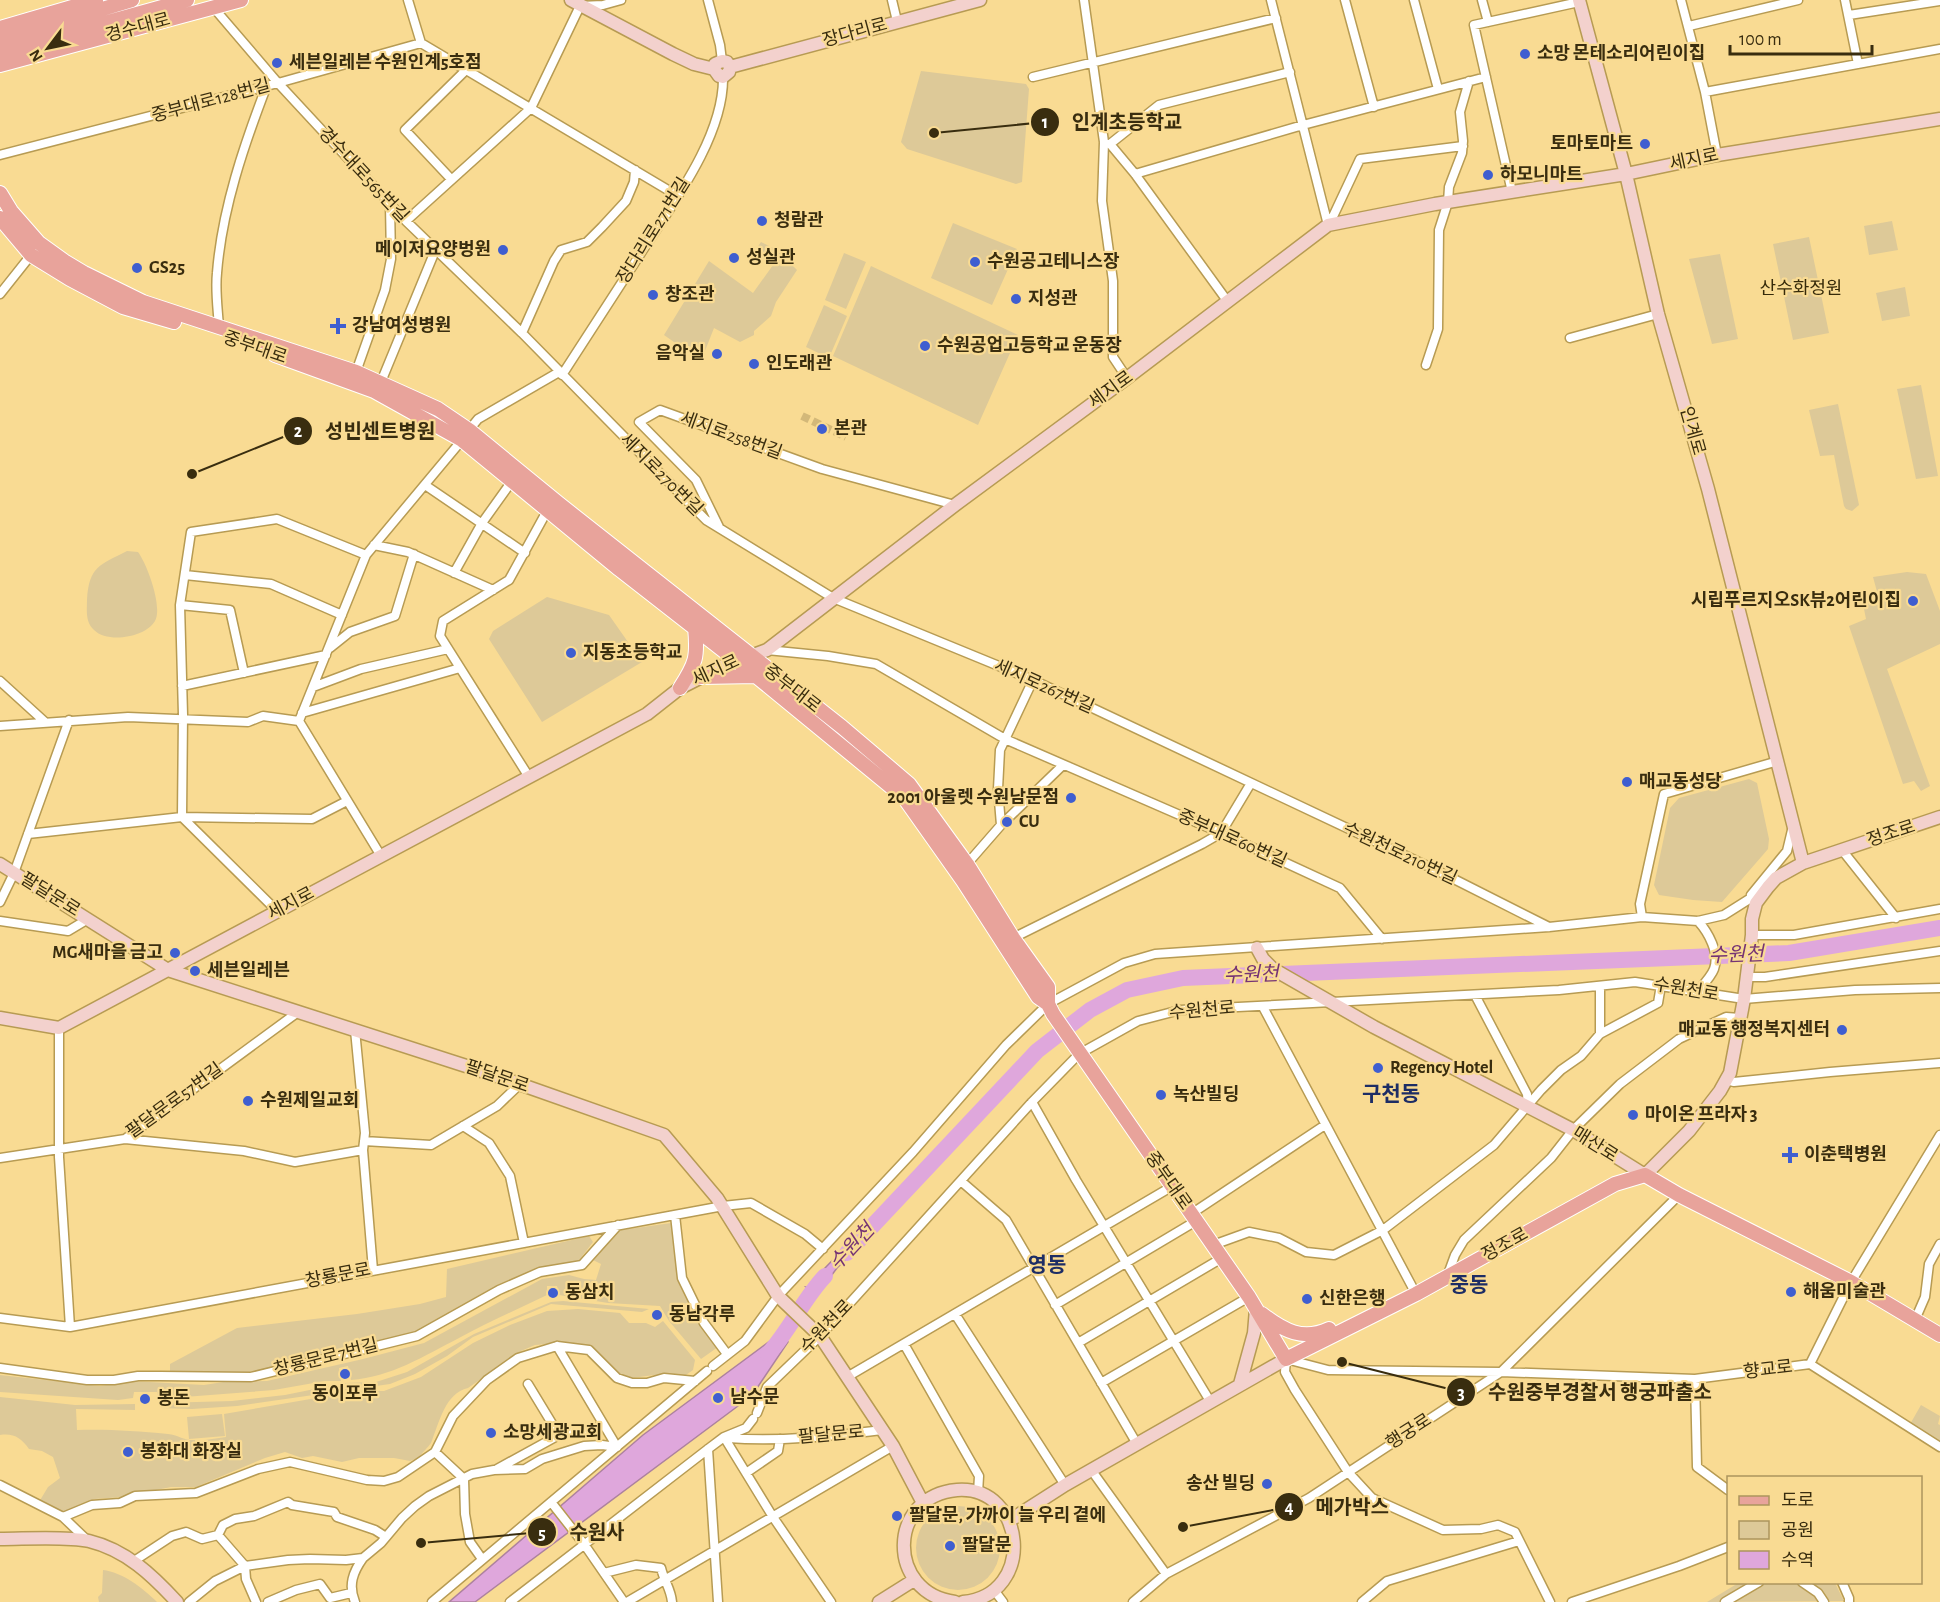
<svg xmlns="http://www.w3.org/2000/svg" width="1940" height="1602" font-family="'Alegreya Sans','Noto Sans KR',sans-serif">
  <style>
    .green { fill: #ddc998 }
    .water { fill: #dfa7dc; stroke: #ad829e; stroke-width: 1.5 }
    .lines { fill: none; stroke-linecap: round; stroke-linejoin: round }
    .river { stroke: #dfa7dc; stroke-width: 16 }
    .street-tunnel { stroke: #d3b879; stroke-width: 8; stroke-dasharray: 8 4; stroke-linecap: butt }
    .street-casing { stroke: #b79b53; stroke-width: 11 }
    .secondary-casing { stroke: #b79b53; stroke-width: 15 }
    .primary-casing { stroke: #fff; stroke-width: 16 }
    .street { stroke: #fff; stroke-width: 8 }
    .secondary { stroke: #f3d1cd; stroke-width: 12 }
    .primary { stroke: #e8a39b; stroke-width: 14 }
    .poi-dot { fill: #3f5ed0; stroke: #f9db93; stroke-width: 2 }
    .labels { text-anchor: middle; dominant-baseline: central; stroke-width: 4.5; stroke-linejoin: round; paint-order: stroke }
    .street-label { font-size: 18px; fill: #392d0f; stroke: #f9db93 }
    .poi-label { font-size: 18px; font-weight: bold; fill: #392d0f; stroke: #f9db93; text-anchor: start }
    .park-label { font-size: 18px; fill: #362a09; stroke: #f9db93 }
    .water-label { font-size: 20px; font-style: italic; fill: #753374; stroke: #f9db93 }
    .quarter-label { font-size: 21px; font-weight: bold; fill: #1d2d65; stroke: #f9db93 }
    .leader { fill: none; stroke: #392d0f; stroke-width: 2 }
    .callout-dot { fill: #392d0f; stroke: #f9db93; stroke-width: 2 }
    .mark-label { font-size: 18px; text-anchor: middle; font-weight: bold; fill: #fff }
    .callout-label { font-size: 20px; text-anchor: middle; font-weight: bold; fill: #392d0f; stroke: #f9db93; stroke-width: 4.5; stroke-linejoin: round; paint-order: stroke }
  </style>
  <rect width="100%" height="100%" fill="#f9db93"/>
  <path class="green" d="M921,71l105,13 3,5 -7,93 -6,2 -109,-35 -6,-7z
    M1892,221l6,29 -29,5 -5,-29z
    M953,223l64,26 -25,56 -61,-27z
    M1809,237l20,96 -36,7 -20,-96z
    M761,242l25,12 3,8 8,8 -21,32 -5,14 -17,15v4l-14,7 -26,-14 -13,33 -37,-26 45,-74 44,32 20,-28 -19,-13z
    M844,253l22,9 -20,47 -21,-9z
    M1720,254l18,85 -26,5 -23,-85z
    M871,266l147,69 -40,90 -145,-69z
    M1905,287l5,29 -28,5 -6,-28z
    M824,305l23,11 -18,42 -23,-11z
    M1921,385l17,91 -22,3 -19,-90z
    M1838,404l21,101 -7,6 -6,-2 -2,-3 -10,-51 -14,1 -11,-46z
    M127,551l11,1c9,12 25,55 17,69 -9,16 -47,23 -61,9 -9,-8 -7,-20 -7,-30 2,-34 13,-35 40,-49z
    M1907,572l19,2 14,37v33l-53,25 43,117 -9,5 -7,-10 -11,3 -54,-158 17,-7 -3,-15 16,-5 -6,-22z
    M547,597l62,18 33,47 -100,60 -53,-83 4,-8z
    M1749,779l8,4 12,56 -1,10 -6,7 -40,46 -29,-2 -34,-5 -5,-10 16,-77 9,-10z
    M671,1223l8,41 39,83 -17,12 -32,-38 -9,-15 -52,-3 -49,-8 -2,-9h-10v9c-29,14 -59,27 -88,43 -35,18 -68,39 -108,42l-3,-14 -9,2 2,13h-16l-51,9 -116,9 -1,-7h-23l-1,6 -15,2 -118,-8v-17l100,11 31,-5 73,4 19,-3 44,-1 96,-22 61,-16 118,-64 27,-4 15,4 12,1 5,-16 -8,-4 22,-29z
    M589,1236l4,6 -16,21 -34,5 -128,65 -166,42 -79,-1v-10l67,-36 120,-14 63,-10 26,-7 1,-28z
    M563,1301l86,8 -7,3 -91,-8 -78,33 -26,19 -32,18 -25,10 -153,22 -45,3 -31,-1v-5l71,-2 53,-6 59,-12 32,-1 31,-10 67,-38 77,-32z
    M578,1309l42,4 9,10h17l9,4 8,-6 32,39 -2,10 -7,5h-32l-22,3 -10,-2 -20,-18 -40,-13 -14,-1 -13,1 -14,6 -53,37c-23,5 -29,35 -37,55 -3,5 -9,9 -12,15l-9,3 -16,-3h-35l-17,4 -29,-6 -11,2 -17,-6 -20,6 -69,29h-25l-49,10 -27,2 -31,13 -25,-10 9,-15 12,-9 -7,-21 -11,-6 -13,-2c-8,-11 -15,-16 -29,-14v-38l75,8 60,-1v6l-59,-1 1,21c31,-1 59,1 91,4 10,1 17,7 27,6l1,5 9,1v-6l21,-3 -2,-23 133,-23h27l37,-14 52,-34 37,-18 37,-14z
    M1921,1405l19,11 -2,8 2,1v20l-31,-19z
    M222,1414l3,22 -36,3 -2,-22z
    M916 1548a42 42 0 1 1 84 0a42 42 0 1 1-84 0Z
    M103,1570c19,2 40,18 54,32h-58l-1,-5 4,-4z
    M1740,1582l95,1 9,18 -137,1z"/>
  <path class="water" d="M858,1234l8,6 -29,28 -20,27 -11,-8h4l15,-19z
    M778,1335l10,7 -33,49 -17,15 -263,196h-26l194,-167z"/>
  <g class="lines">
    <path class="river" d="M847,1253l190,-202 53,-41 37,-20 56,-12 606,-25 151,-25
      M768,1354c22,-24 35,-55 57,-78"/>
    <path class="street-tunnel" d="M802,416l44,21"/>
    <defs>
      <path id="street" d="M408,0l13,43 257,153
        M708,0l12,45 2,16
        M892,0l5,21
        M1084,0l20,142 -2,59 11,80v76l14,21
        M1271,0l57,225
        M1345,0l29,107
        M1414,0l24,89
        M1482,0l6,22
        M1681,0l24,92 12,63
        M1845,0l13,64
        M213,7l65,76 128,138 116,112 184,187 127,78 200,82 405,191 111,56
        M1849,15l91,-14
        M1689,26l109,-26
        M1033,77l243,-59
        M1705,92l235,-43
        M1104,142l6,2 25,30 93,128
        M1110,144l49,-39 131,-33
        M0,155l278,-72 143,-40
        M1135,174l168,-49 183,-48
        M451,179l-46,-49 61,-60
        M1512,192l-38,-167 105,-23
        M406,221l125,-113 49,-102 23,-1 18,-5
        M1329,225l31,-66 103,-13
        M0,294l31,-39
        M219,328c-1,-18 -4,-37 -2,-55 5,-64 27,-128 50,-188
        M522,333l32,-72 7,-11 26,-8 15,-15 24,-26 8,-19 1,-12
        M1570,338l88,-24
        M1426,365l12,-36 1,-99 9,-28 1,-15 13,-34 1,-12 -3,-29 9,-31
        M356,372l29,-82 6,-31 -1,-54
        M562,375c26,-40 51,-79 77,-119 32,-50 85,-119 84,-179
        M381,382l54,-131
        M469,430l9,-11 81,-47
        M425,485l100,68
        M719,527l-23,-47 -57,-58 21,-12 162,59 133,36
        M374,545l34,7 85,38
        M454,573l28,-50 30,-42
        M185,575l86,9 71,31
        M180,605l50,5 14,63
        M330,648l20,-16 45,-16 19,-62
        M767,650l61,6 48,8 129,75 216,94 119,55 42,51
        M0,681l45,41
        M182,686l144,-31
        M313,687l48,-18 87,-20
        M302,713l158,-45
        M0,726l128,-9 120,5 15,-6 36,5
        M529,777l-89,-141 3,-15 66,-41 38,-69
        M1001,825l62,-60
        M28,834l154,-17 130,2 35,-18
        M1842,850l54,68
        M381,856l-82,-135 67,-166 96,-115
        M967,864l34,-39 -3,-36 2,-39 33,-70
        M1751,895l36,-44 6,-25
        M0,902l14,-29 55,-153
        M277,911l-95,-94 1,-102 -3,-110 11,-73 86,-13 89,36
        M1642,917l-2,-13 24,-110 114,-33
        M0,921l68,10 20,-12
        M1752,935h42l146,-26
        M1013,938l189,-94 19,-11 30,-50
        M1746,977h19l175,-26
        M1697,992c5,-6 14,-15 17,-23 6,-16 -6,-37 -16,-48
        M1475,995l52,99 1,13
        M1263,1007l153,287
        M59,1028v129l11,170
        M355,1030l10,103 -2,17 10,120
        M1600,1034v-48
        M1726,1080l8,2 96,-10 110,-9
        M1032,1102l44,78 134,221
        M463,1126l26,17 21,33 14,67
        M125,1139l119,12 51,11 68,-12
        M364,1141l67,4 66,-39 23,-22
        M0,1158l125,-19 173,-127
        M962,1182l44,38 131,224
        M1191,1214l134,-89
        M675,1215l7,63 22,45 23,31
        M1213,1245l36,-13 30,6 27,14 28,3 49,-25 111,-85 47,-55 20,-20 20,-14 19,-22 58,-31 3,-18
        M1447,1277l8,-22 9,-15 87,-82 22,-28 47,-46 59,-45 47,-22 14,1
        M1055,1305l141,-84
        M955,1314l110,171
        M0,1318l70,9 653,-121 28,-3 54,31 18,15
        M1915,1320l10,-23 4,-33 11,-20
        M1078,1343l144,-85
        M904,1344l75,132 -1,17
        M557,1346l60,101
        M1810,1364l41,-82 89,-147
        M713,1366l32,-25 33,-45 135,-144 93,-107 42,-41 76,-41 31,-9 394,-27 93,-10 56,4 26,-6 38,-24
        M0,1368l87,12h27l24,-4h22l91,1 166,-41 82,-46 41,-18 42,-7 36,-40
        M847,1377l324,-190
        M1695,1379l2,88 31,23
        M1101,1383l148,-86
        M757,1413l10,-26 53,-51 212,-234 47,-48 59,-33 42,-11 379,-20 76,-8 109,17 111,-9 85,-2
        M559,1435l44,-9
        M724,1437l49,80 58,85
        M728,1438c52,4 103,-2 154,-8
        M708,1449l10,153
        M435,1452l29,27 1,35 5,28 12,17
        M497,1469l62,-34 -31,-51
        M1092,1471l74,103
        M746,1473l32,-22 2,-12
        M0,1485l63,32 25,24
        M551,1502l33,42 40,58
        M63,1517l29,-12 28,-2 15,-7 61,-3 62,-24 32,-7 77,18 17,1 14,-4 37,-25 18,-36 34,-36 31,-22 39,-12 32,4 28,28 15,5h15l17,-5 31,3
        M218,1535l27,31 1,13 10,23
        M134,1561l38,-25 14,-4 16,7 16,-4 5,-10 12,-6 19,-3 34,-14 4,3 42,7 3,5 38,13 11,7
        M604,1573l32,-8 25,3c3,13 10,21 11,34
        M1802,1582l16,11 6,9
        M1842,1582l7,16v4
        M994,1590l9,12
        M189,1602l26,-21 30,-15 43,-6 22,-1 36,1 17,-2 18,-15 21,-25 13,-12 14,-10 43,-22 22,-4 31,-1 17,-10 42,-13 18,-1 15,2
        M268,1602l28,-12 24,-6 10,14 21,-5
        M355,1602c-7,-17 -2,-30 8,-44
        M432,1602l275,-231
        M510,1602l198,-153 16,-12 22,-9 7,-9
        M627,1602l266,-156
        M1133,1602l33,-28 143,-76 192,-126 178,-177
        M1362,1602l25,-21 132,-40
        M1550,1602l-35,-70 -17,-7 -17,4 -38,1 -71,-32 -24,-26 -53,-82 -10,-18 1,-13 42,11 173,2 194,7 115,-15 130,83
        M1572,1602l107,-36 49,-19
        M1725,1602l34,-20"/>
      <path id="secondary" d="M571,0l102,54 21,10 20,5
        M1579,0l47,174 32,140 50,175 95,374
        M730,67l250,-67
        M714,69l5,7 4,1 6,-5 1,-5
        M714,69l1,-5 7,-3 5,1 3,5
        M0,864l168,106 323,104 173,61 53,63 61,98 42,40 73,110 30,57
        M1257,948l6,11 10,10 101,58 199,103 72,45 44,-44 31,-40 10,-18 14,-74 8,-64v-16l4,-16 12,-16 8,-9 27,-15 137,-46
        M0,1018l59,10 588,-314 33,-26 41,-21 46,-17 188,-145 172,-127 201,-153 107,-21 191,-30 91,-19 223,-36
        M1240,1384l14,-51 2,-24
        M1009,1521l56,-36 221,-126
        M0,1539c25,0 66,-3 89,2 37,9 63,34 88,61
        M879,1602l35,-22
        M955,1602c-69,-9 -68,-106 2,-112 69,-5 80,105 6,112"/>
      <path id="primary" d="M0,28l96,-28
        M0,40l132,-40
        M0,52l187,-52
        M0,65l241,-65
        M0,193l11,18 28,32 25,18 20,12 59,29 213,70 82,37 31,21 89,73 284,224 67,57 58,80 46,74 35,49v17l5,10 196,283 37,62 130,-65 199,-110 30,-9 34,20 172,87 89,53
        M0,218l31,37 39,24 53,28 51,15
        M275,355l99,36 88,49 157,129 137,107 139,114 10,9 58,82 75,116 10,7
        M701,677l55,-1
        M680,688c16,-25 18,-31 15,-61
        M1262,1314c22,17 41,27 67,15"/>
    </defs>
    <use href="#street" class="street-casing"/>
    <use href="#secondary" class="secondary-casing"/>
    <use href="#primary" class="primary-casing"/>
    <use href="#street" class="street"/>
    <use href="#secondary" class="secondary"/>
    <use href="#primary" class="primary"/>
  </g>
  <g class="poi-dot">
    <circle cx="1525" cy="54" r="6"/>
    <circle cx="277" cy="63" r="6"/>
    <circle cx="1645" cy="144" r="6"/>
    <circle cx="1488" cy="175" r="6"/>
    <circle cx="762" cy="221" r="6"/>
    <circle cx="503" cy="250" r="6"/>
    <circle cx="734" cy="258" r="6"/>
    <circle cx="975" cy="262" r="6"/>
    <circle cx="137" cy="268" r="6"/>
    <circle cx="653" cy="295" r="6"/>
    <circle cx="1016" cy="299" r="6"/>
    <path d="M335 317h6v6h6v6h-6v6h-6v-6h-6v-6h6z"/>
    <circle cx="925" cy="346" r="6"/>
    <circle cx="717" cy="354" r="6"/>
    <circle cx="754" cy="364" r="6"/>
    <circle cx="822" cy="429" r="6"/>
    <circle cx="1913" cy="601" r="6"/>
    <circle cx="571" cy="653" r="6"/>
    <circle cx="1627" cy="782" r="6"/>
    <circle cx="1071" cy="798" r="6"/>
    <circle cx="1007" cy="822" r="6"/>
    <circle cx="175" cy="953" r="6"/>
    <circle cx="195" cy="971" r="6"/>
    <circle cx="1842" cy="1030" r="6"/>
    <circle cx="1378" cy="1068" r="6"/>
    <circle cx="1161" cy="1095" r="6"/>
    <circle cx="248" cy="1101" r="6"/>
    <circle cx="1633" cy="1115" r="6"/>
    <path d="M1787 1146h6v6h6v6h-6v6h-6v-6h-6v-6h6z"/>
    <circle cx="1791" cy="1292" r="6"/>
    <circle cx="553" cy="1293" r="6"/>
    <circle cx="1307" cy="1299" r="6"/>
    <circle cx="657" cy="1315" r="6"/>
    <circle cx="345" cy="1374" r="6"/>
    <circle cx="718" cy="1398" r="6"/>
    <circle cx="145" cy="1399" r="6"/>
    <circle cx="491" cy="1433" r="6"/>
    <circle cx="128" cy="1452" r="6"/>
    <circle cx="1267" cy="1484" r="6"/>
    <circle cx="897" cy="1516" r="6"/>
    <circle cx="950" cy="1546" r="6"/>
  </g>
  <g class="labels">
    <g class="street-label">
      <text transform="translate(138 28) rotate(-15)">경수대로</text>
      <text transform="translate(855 33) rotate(-15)">장다리로</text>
      <text transform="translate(211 101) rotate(-15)">중부대로128번길</text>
      <text transform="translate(1694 160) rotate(-12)">세지로</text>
      <text transform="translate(363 175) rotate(47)">경수대로565번길</text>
      <text transform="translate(654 231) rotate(-58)">장다리로271번길</text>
      <text transform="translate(255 348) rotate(19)">중부대로</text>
      <text transform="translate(1111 390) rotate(-36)">세지로</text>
      <text transform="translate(1692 431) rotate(74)">인계로</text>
      <text transform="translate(731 436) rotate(20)">세지로258번길</text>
      <text transform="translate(661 475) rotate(45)">세지로270번길</text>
      <text transform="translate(716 671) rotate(-25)">세지로</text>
      <text transform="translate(1044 687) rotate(24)">세지로267번길</text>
      <text transform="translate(792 689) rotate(38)">중부대로</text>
      <text transform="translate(1891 834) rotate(-18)">정조로</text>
      <text transform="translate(1232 839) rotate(24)">중부대로60번길</text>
      <text transform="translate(1400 854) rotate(25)">수원천로210번길</text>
      <text transform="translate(50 895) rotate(32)">팔달문로</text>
      <text transform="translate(291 904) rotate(-28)">세지로</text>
      <text transform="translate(1686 990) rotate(10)">수원천로</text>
      <text transform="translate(1202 1011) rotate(-5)">수원천로</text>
      <text transform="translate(497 1077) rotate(19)">팔달문로</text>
      <text transform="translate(175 1101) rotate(-36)">팔달문로57번길</text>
      <text transform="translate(1595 1145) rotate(32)">매산로</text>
      <text transform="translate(1168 1181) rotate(55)">중부대로</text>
      <text transform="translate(1505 1245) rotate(-29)">정조로</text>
      <text transform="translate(338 1276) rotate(-11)">창룡문로</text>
      <text transform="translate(827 1327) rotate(-46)">수원천로</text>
      <text transform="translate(326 1358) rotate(-14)">창룡문로7번길</text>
      <text transform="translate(1768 1370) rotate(-7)">향교로</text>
      <text transform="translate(1409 1432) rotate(-33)">행궁로</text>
      <text transform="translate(831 1435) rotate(-5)">팔달문로</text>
    </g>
    <g class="poi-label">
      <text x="1537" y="54">소망 몬테소리어린이집</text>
      <text x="289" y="63">세븐일레븐 수원인계5호점</text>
      <text x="1633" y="144" text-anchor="end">토마토마트</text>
      <text x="1500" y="175">하모니마트</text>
      <text x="774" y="221">청람관</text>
      <text x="491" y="250" text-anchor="end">메이저요양벙원</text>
      <text x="746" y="258">성실관</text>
      <text x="987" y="262">수원공고테니스장</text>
      <text x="149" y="268">GS25</text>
      <text x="665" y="295">창조관</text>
      <text x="1028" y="299">지성관</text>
      <text x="352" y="326">강남여성병원</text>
      <text x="937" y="346">수원공업고등학교 운동장</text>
      <text x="705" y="354" text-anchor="end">음악실</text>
      <text x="766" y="364">인도래관</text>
      <text x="834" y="429">본관</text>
      <text x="1901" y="601" text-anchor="end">시립푸르지오SK뷰2어린이집</text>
      <text x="583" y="653">지동초등학교</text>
      <text x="1639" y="782">매교동성당</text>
      <text x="1059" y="798" text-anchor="end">2001 아울렛 수원남문점</text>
      <text x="1019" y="822">CU</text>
      <text x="163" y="953" text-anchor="end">MG새마을 금고</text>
      <text x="207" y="971">세븐일레븐</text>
      <text x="1830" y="1030" text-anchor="end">매교동 행정복지센터</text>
      <text x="1390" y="1068">Regency Hotel</text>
      <text x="1173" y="1095">녹산빌딩</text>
      <text x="260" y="1101">수원제일교회</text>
      <text x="1645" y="1115">마이온 프라자 3</text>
      <text x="1804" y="1155">이춘택병원</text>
      <text x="1803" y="1292">해움미술관</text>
      <text x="565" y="1293">동삼치</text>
      <text x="1319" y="1299">신한은행</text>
      <text x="669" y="1315">동남각루</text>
      <text x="345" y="1394" text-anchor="middle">동이포루</text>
      <text x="730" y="1398">남수문</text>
      <text x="157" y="1399">봉돈</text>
      <text x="503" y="1433">소망세광교회</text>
      <text x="140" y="1452">봉화대 화장실</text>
      <text x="1255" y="1484" text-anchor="end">송산 빌딩</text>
      <text x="909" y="1516">팔달문, 가까이 늘 우리 곁에</text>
      <text x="962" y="1546">팔달문</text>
    </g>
    <g class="park-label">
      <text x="1801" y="289">산수화정원</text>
    </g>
    <g class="water-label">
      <text transform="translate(1736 955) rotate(-2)">수원천</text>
      <text transform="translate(1251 975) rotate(-2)">수원천</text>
      <text transform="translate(852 1247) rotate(-47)">수원천</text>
    </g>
    <g class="quarter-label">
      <text x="1391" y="1094">구천동</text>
      <text x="1047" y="1265">영동</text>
      <text x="1469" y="1285">중동</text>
    </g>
  </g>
  <path class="leader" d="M934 133L1045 122M192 474L298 431M1342 1362L1461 1392M1183 1527L1289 1507M421 1543L542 1532"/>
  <g class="callout-dot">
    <circle cx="934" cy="133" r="6"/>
    <circle cx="192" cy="474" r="6"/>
    <circle cx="1342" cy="1362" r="6"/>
    <circle cx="1183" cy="1527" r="6"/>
    <circle cx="421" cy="1543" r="6"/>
    <circle cx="1045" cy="122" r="15"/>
    <circle cx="298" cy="431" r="15"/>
    <circle cx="1461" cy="1392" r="15"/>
    <circle cx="1289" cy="1507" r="15"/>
    <circle cx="542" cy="1532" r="15"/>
  </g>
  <g class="mark-label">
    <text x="1045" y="128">1</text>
    <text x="298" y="437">2</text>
    <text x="1461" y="1399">3</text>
    <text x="1289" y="1513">4</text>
    <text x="542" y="1539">5</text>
  </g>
  <g class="callout-label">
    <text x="1127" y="129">인계초등학교</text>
    <text x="380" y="438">성빈센트병원</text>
    <text x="1600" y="1399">수원중부경찰서 행궁파출소</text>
    <text x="1352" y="1514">메가박스</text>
    <text x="597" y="1539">수원사</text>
  </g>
  <rect x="1727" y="1476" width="195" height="108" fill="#f9db93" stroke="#ac955e" stroke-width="1.5"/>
  <rect x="1739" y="1496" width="30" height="9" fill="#e8a39b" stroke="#ac955e" stroke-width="1.5"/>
  <text x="1781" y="1506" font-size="18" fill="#392d0f">도로</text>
  <rect x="1739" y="1521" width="30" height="18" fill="#ddc998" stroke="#ac955e" stroke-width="1.5"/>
  <text x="1781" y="1536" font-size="18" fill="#392d0f">공원</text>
  <rect x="1739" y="1551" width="30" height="18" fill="#dfa7dc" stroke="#ac955e" stroke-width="1.5"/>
  <text x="1781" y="1566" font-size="18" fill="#392d0f">수역</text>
  <g transform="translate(48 48) rotate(238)" stroke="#f9db93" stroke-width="4.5" paint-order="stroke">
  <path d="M0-4.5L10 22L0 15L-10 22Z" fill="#392d0f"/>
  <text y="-9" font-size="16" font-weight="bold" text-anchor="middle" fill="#392d0f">N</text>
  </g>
  <path d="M1730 45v9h142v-9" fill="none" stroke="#392d0f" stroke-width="3"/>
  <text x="1739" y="45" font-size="18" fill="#392d0f" stroke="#f9db93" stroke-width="4.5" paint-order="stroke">100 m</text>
</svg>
